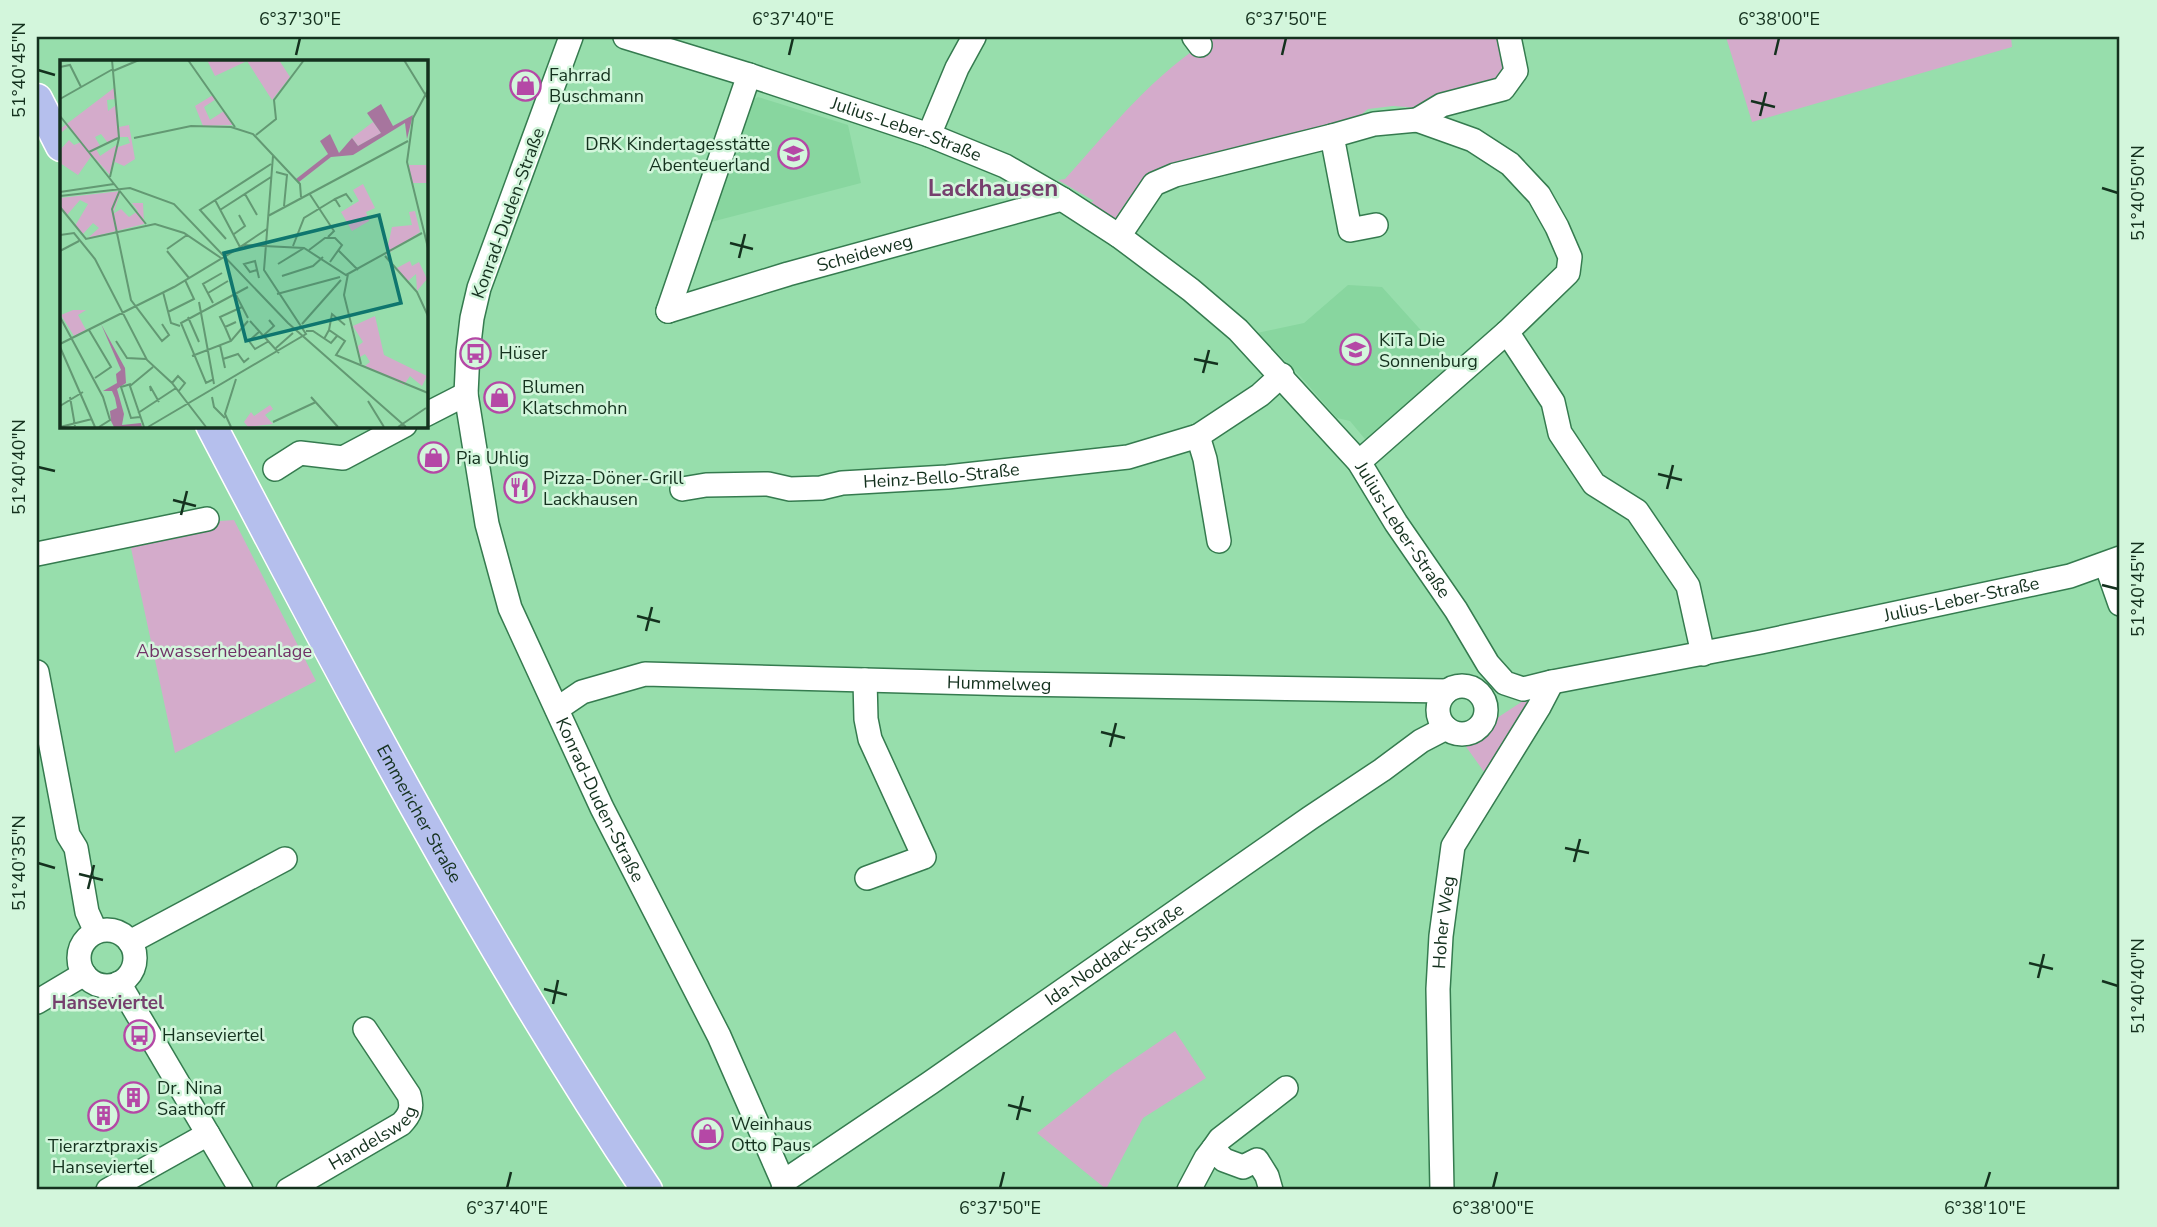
<svg xmlns="http://www.w3.org/2000/svg" width="2157" height="1227" font-family="'Nunito Sans',sans-serif">
  <style>
    .built { fill: #88d69f }
    .green { fill: #d4abcb }
    .lines { fill: none; stroke-linecap: round; stroke-linejoin: round }
    .minor-casing { stroke: #357b4f; stroke-width: 26 }
    .major-casing { stroke: #fff; stroke-width: 33 }
    .minor { stroke: #fff; stroke-width: 23 }
    .major { stroke: #b5bfed; stroke-width: 30 }
    .ticks { fill: none; stroke: #14311e; stroke-width: 2.5 }
    .labels { text-anchor: middle; dominant-baseline: central; stroke-width: 5; stroke-linejoin: round; paint-order: stroke }
    .poi-label { font-size: 18px; fill: #14311e; stroke: #d3f6dc; text-anchor: start }
    .street-label { font-size: 18px; fill: #14311e; stroke: #d3f6dc }
    .park-label { font-size: 18px; fill: #713267; stroke: #d3f6dc }
    .neighbourhood-label { font-size: 19px; font-weight: bold; fill: #763f6d; stroke: #d3f6dc }
    .district-label { font-size: 24px; font-weight: bold; fill: #763f6d; stroke: #d3f6dc }
    .inset-road { fill: none; stroke: #639973; stroke-width: 2 }
    .view { fill: #0f766e; fill-opacity: 0.15; stroke: #0f766e; stroke-width: 3.5 }
    .inset-edge { fill: none; stroke: #14311e; stroke-width: 3.5 }
    .neatline { fill: none; stroke: #14311e; stroke-width: 2.5 }
    .ticks-label { font-size: 18px; text-anchor: middle; fill: #14311e }
  </style>
  <rect width="100%" height="100%" fill="#97deac"/>
  <path class="built" d="M758,97l90,28 13,58 -154,40 42,-121z
    M1348,285l34,2 72,80 -76,67 -13,5 -15,-18 -13,-3 -37,-42 -43,-43 47,-10z"/>
  <path class="green" d="M1214,37h288l5,29 -8,17 -68,26 -38,-3 -25,3 -13,11 -2,-2 -192,51c-23,11 -33,31 -47,52l-27,-17 7,-3 -36,-21 7,-1c46,-51 90,-107 149,-142z
    M1726,37h285l1,10 -260,75z
    M234,520l82,161 -141,72 -46,-214 78,-17z
    M1529,697l5,8 -47,71 -25,-35z
    M1175,1031l31,47 -63,40 -37,71 -69,-56 76,-60z"/>
  <g class="lines">
    <defs>
      <g id="minor">
        <path id="s1" d="M571,37l-92,251 -7,30 -4,34 -2,42 21,130 23,84 92,200 117,228 64,146 1,8"/>
        <path id="s2" d="M625,37l124,38 180,60 76,31 57,33 57,37 72,54 47,40 121,132 37,61 60,87 32,54 17,19 18,6 29,-7 209,-40 309,-66 50,-18"/>
        <path d="M1194,37l6,8"/>
        <path d="M1417,120l25,-15 61,-16 13,-18 -7,-34"/>
        <path d="M929,135l28,-67 17,-31"/>
        <path d="M1332,136l18,94 26,-5"/>
        <path d="M1119,236l35,-52 21,-9 157,-39 42,-12 43,-4 56,20 37,24 29,31 18,32 13,30 -2,16 -61,59 -148,130"/>
        <path id="s3" d="M668,311l120,-37 274,-75"/>
        <path d="M668,311l81,-236"/>
        <path d="M1507,332l46,70 7,31 34,51 43,27 51,75 15,68"/>
        <path d="M425,415l41,-21"/>
        <path d="M1198,436l7,23 14,82"/>
        <path d="M275,469l25,-16 43,5 62,-33"/>
        <path id="s4" d="M682,489l24,-4 62,-1 22,5 31,-1 21,-5 105,-6 181,-20 70,-21 62,-41 22,-20"/>
        <path d="M37,554l170,-35"/>
        <path d="M2106,564l14,40"/>
        <path d="M37,672l31,163 8,13 11,64 9,20"/>
        <path d="M865,680l1,39 4,20 54,118 -57,21"/>
        <circle cx="1462" cy="710" r="24"/>
        <path id="s5" d="M557,709l25,-17 63,-18 370,10 432,7"/>
        <circle cx="107" cy="958" r="28"/>
        <path d="M130,942l155,-83"/>
        <path d="M119,983l122,207"/>
        <path d="M37,1002l47,-28"/>
        <path d="M1213,1149l7,-10 66,-51"/>
        <path id="s6" d="M783,1182l147,-99 380,-265 72,-48 39,-29 25,-13"/>
        <path d="M108,1190l100,-56"/>
        <path id="s7" d="M288,1190l113,-66c9,-9 12,-16 8,-29l-44,-66"/>
        <path d="M1189,1190l17,-32 7,-9 11,11 19,7 14,-7 10,16 4,14"/>
        <path id="s8" d="M1442,1190l-4,-201 3,-53 12,-90 86,-139 13,-25"/>
      </g>
      <g id="major">
        <path d="M37,99l24,47"/>
        <path id="s9" d="M211,425c136,260 273,521 436,765"/>
      </g>
    </defs>
    <use href="#minor" class="minor-casing"/>
    <use href="#major" class="major-casing"/>
    <use href="#minor" class="minor"/>
    <use href="#major" class="major"/>
  </g>
  <path class="ticks" d="M296,55l4,-17M789,55l4,-17M1282,55l4,-17M1775,55l4,-17M38,70l17,5M1751,101l24,6M1760,116l6,-24M2102,188l16,5M730,243l23,6M739,258l6,-24M1194,359l24,5M1203,373l6,-23M38,467l17,4M1658,474l24,6M1667,489l6,-24M173,500l23,6M181,515l6,-24M2102,585l16,4M637,616l23,6M646,631l6,-24M1101,732l24,6M1110,747l6,-24M1565,848l24,5M1574,862l6,-23M38,863l17,5M79,874l24,6M88,889l6,-24M2029,963l24,6M2038,978l6,-24M2102,981l16,5M544,989l23,6M553,1004l5,-24M1008,1105l23,6M1017,1120l6,-24M507,1188l4,-16M1000,1188l4,-16M1493,1188l4,-16M1985,1188l5,-16"/>
  <defs>
    <symbol id="shop-ring" viewBox="-11 -11 22 22"><circle r="9.5" fill="#d3f6dc" stroke="#b548a6" stroke-width="1.5"/><path d="M-5-2.5h2.3a2.7 3.5 0 0 1 5.4 0H5L5.5 6h-11ZM-1.5-2.5h3a1.5 2.3 0 0 0-3 0Z" fill="#b548a6"/></symbol>
    <symbol id="school-ring" viewBox="-11 -11 22 22"><circle r="9.5" fill="#d3f6dc" stroke="#b548a6" stroke-width="1.5"/><path d="M0-5L7-2L0 1L-7-2ZM-4 1L0 2.5L4 1V4Q0 6-4 4Z" fill="#b548a6"/></symbol>
    <symbol id="bus-ring" viewBox="-11 -11 22 22"><circle r="9.5" fill="#d3f6dc" stroke="#b548a6" stroke-width="1.5"/><path d="M-5-6H5V4H4V6H2V4H-2V6H-4V4H-5ZM-3.5-4V0h7V-4ZM-3.5 1.2v1.5H-2V1.2ZM2 1.2v1.5H3.5V1.2Z" fill="#b548a6"/></symbol>
    <symbol id="restaurant-ring" viewBox="-11 -11 22 22"><circle r="9.5" fill="#d3f6dc" stroke="#b548a6" stroke-width="1.5"/><path d="M-5-6h1v4h1v-4h1v4h1v-4h1v5L-1.5 .5V6h-2V.5L-5-1ZM5-6V6H3V1.5H1.5Q1.5-4 5-6Z" fill="#b548a6"/></symbol>
    <symbol id="building-ring" viewBox="-11 -11 22 22"><circle r="9.5" fill="#d3f6dc" stroke="#b548a6" stroke-width="1.5"/><path d="M-4-6H4V6H1V3H-1V6H-4ZM-2.5-4.3h1.7v1.8h-1.7ZM.8-4.3h1.7v1.8H.8ZM-2.5-1h1.7V.8h-1.7ZM.8-1h1.7V.8H.8Z" fill="#b548a6"/></symbol>
  </defs>
  <g fill-rule="evenodd">
    <use href="#shop-ring" x="508" y="68" width="35" height="35"/>
    <use href="#school-ring" x="776" y="136" width="35" height="35"/>
    <use href="#school-ring" x="1338" y="332" width="35" height="35"/>
    <use href="#bus-ring" x="458" y="336" width="35" height="35"/>
    <use href="#shop-ring" x="482" y="380" width="35" height="35"/>
    <use href="#shop-ring" x="416" y="440" width="35" height="35"/>
    <use href="#restaurant-ring" x="502" y="470" width="35" height="35"/>
    <use href="#bus-ring" x="122" y="1018" width="35" height="35"/>
    <use href="#building-ring" x="116" y="1080" width="35" height="35"/>
    <use href="#building-ring" x="86" y="1098" width="35" height="35"/>
    <use href="#shop-ring" x="690" y="1116" width="35" height="35"/>
  </g>
  <g class="labels">
    <g class="poi-label">
      <text x="549" y="75">Fahrrad<tspan x="549" dy="21">Buschmann</tspan></text>
      <text x="770" y="144" text-anchor="end">DRK Kindertagesstätte<tspan x="770" dy="21">Abenteuerland</tspan></text>
      <text x="1379" y="340">KiTa Die<tspan x="1379" dy="21">Sonnenburg</tspan></text>
      <text x="499" y="353">Hüser</text>
      <text x="522" y="387">Blumen<tspan x="522" dy="21">Klatschmohn</tspan></text>
      <text x="456" y="458">Pia Uhlig</text>
      <text x="543" y="478">Pizza-Döner-Grill<tspan x="543" dy="21">Lackhausen</tspan></text>
      <text x="162" y="1035">Hanseviertel</text>
      <text x="157" y="1088">Dr. Nina<tspan x="157" dy="21">Saathoff</tspan></text>
      <text x="731" y="1124">Weinhaus<tspan x="731" dy="21">Otto Paus</tspan></text>
      <text x="103" y="1146" text-anchor="middle">Tierarztpraxis<tspan x="103" dy="21">Hanseviertel</tspan></text>
    </g>
    <g class="street-label">
      <text stroke="none"><textPath href="#s2" startOffset="296">Julius-Leber-Straße</textPath></text>
      <text transform="translate(508 213) rotate(-70)">Konrad-Duden-Straße</text>
      <text stroke="none"><textPath href="#s3" startOffset="205">Scheideweg</textPath></text>
      <text stroke="none"><textPath href="#s4" startOffset="261">Heinz-Bello-Straße</textPath></text>
      <text stroke="none"><textPath href="#s2" startOffset="947">Julius-Leber-Straße</textPath></text>
      <text stroke="none"><textPath href="#s2" startOffset="1598">Julius-Leber-Straße</textPath></text>
      <text stroke="none"><textPath href="#s5" startOffset="450">Hummelweg</textPath></text>
      <text stroke="none"><textPath href="#s1" startOffset="805">Konrad-Duden-Straße</textPath></text>
      <text stroke="none"><textPath href="#s9" startOffset="441">Emmericher Straße</textPath></text>
      <text stroke="none"><textPath href="#s8" startOffset="268">Hoher Weg</textPath></text>
      <text stroke="none"><textPath href="#s6" startOffset="402">Ida-Noddack-Straße</textPath></text>
      <text stroke="none"><textPath href="#s7" startOffset="100">Handelsweg</textPath></text>
    </g>
    <g class="park-label">
      <text x="224" y="651">Abwasserhebeanlage</text>
    </g>
    <g class="neighbourhood-label">
      <text x="108" y="1003">Hanseviertel</text>
    </g>
    <g class="district-label">
      <text x="993" y="188">Lackhausen</text>
    </g>
  </g>
  <g transform="translate(60 60)">
    <rect width="368" height="368" fill="#97deac"/>
    <path d="M147,0h72l11,17 -18,23 -25,-39 -32,15zM54,28l1,11 -8,1 1,11 8,-6 3,32 -11,6 -7,-9 -6,3 5,9 -4,3 4,7 18,-12v3l12,-4 -2,-6h-8l-1,-10 10,-2 6,34 -11,7 -9,-4 -5,13 -18,-20 -14,20 -18,-12v-13l9,-10 5,5 7,-3 -12,-16 -7,6 -2,-3zM153,35l3,4 -12,8 6,13 14,-9 9,14 -30,1 -8,-20zM313,62l8,11 -23,13 -6,-8zM349,105h18v18h-16zM303,124l12,24 -9,4 3,9 -17,10 -11,-19 18,-11 -6,-11zM61,131l-8,23 8,-5 8,8 9,-6 -6,-8h11l1,21 -56,14 11,-10 -6,-5 -11,12 -7,-9 13,-22 -8,-4 -13,15 -7,-8v-9zM355,151l5,21 -34,23 6,-28 20,-2 -3,-13zM350,201l2,5 7,-4 8,17 -10,12 -1,-17 -8,7 -13,-12zM13,250h13l-8,5 8,15 -12,6 -13,-21zM315,256l9,39 43,21 -5,10 -12,-10 -6,9 -39,-19 5,-4 -5,-8 -5,3 -2,-11 5,-4 -10,-16zM210,345l3,4 -8,6 8,9 -25,3 -4,-5 7,-10 3,4z" fill="#d4abcb"/>
    <path d="M321,44l12,22 20,-11 -6,24 -2,-16 -52,32 -22,2 -32,25 -3,-3 32,-25 -8,-13 10,-7 9,19 13,-15 6,8 23,-13 -14,-20zM41,264l24,44 1,15 -9,6 7,25 -2,11 19,-2 1,4h-28l-3,-6 -1,-10 7,-3 -2,-10 -3,-7h-9l14,-8 -1,-9 5,-4z" fill="#a7759e"/>
    <path class="inset-road" d="M128,0l47,67M344,0l24,39M0,7l10,-2 11,22M53,11l26,-11M368,30l-15,28 -6,44 21,86M0,39l53,-30M0,56l86,108M196,75l20,-16 -2,-19 30,-40M74,78l57,-12 40,1 22,7 47,50 1,13M29,92l29,-14M216,112l11,3 -3,31M50,117l9,-39 -7,-78M60,130l-8,19 19,91 31,41 7,-6 -7,-11M0,132l54,-8M249,133l25,38 -6,6M185,134l12,21M0,136l70,-8 44,16 114,119 118,104M155,140l25,47 27,-18M0,147l26,32 69,-15 29,9 37,25M280,147l-5,-8 11,-5 6,8M160,150l51,-33M208,156l140,-75M174,174l11,-8 -6,-11M0,175l14,-2 21,26 52,101 25,23 34,44M166,179l-26,-29 71,-46M233,186l11,-28 31,-19M107,189l20,-14M249,190l16,-12h10l7,7 -12,17M278,190l20,20M0,191l19,-10M107,191l22,27M325,196l32,36 11,24M218,204l26,-16M197,210l-7,2 -6,-8 11,-3 4,17M288,214l-4,21 17,69M222,216l31,-10 10,-9M103,232l8,31 9,3M148,233l20,-12M175,233l13,25M217,234l63,-17M139,242l15,82M153,243l-10,-19 19,-11M108,252l26,-13 -9,-19M0,257l43,80 7,23 -11,7M128,257l11,25M190,261l29,32M242,264l39,-44M165,267l-5,-10 22,-10M29,270l22,37 -16,11M269,270l3,-16 13,11M200,271l-11,10 6,8 14,-8M246,271h7l18,12 6,-7M204,275l10,-9 -5,-6M264,279l5,-9 16,11 -9,14 92,38M56,281l11,17 19,1M171,281l-6,-14 11,-5M0,284l114,-57 70,-42 60,3 42,27 76,-42M160,285l5,23M0,287l35,80M216,288l17,-15M132,296l39,-15 17,-20M163,299l15,-5 6,8 5,-4M154,319l-8,4 -25,-60 67,-36M112,323l6,-7 7,7 -7,9M71,324l-10,3 10,31 9,-1M91,331l-1,-5 9,16M10,337l5,29M152,337l2,10 11,11M251,337l27,30M308,341l16,26M0,346l23,-14M78,353l38,-25M213,362l43,-20M0,367l32,-8M84,367l-14,-41 23,-19M88,367l158,-93 -42,-64 9,-114M171,367l-6,-13 11,-35M338,367l28,-19"/>
    <path class="view" d="M319,155l22,88 -155,38 -22,-88z"/>
    <rect width="368" height="368" class="inset-edge"/>
  </g>
  <rect width="2157" height="1227" fill="none" stroke="#d3f6dc" stroke-width="77"/>
  <rect x="38" y="38" width="2080" height="1150" class="neatline"/>
  <g class="ticks-label">
    <text x="300" y="25">6°37'30"E</text>
    <text x="793" y="25">6°37'40"E</text>
    <text x="1286" y="25">6°37'50"E</text>
    <text x="1779" y="25">6°38'00"E</text>
    <text transform="translate(19 70) rotate(-90)" y="6">51°40'45"N</text>
    <text transform="translate(2138 193) rotate(-90)" y="6">51°40'50"N</text>
    <text transform="translate(19 467) rotate(-90)" y="6">51°40'40"N</text>
    <text transform="translate(2138 589) rotate(-90)" y="6">51°40'45"N</text>
    <text transform="translate(19 863) rotate(-90)" y="6">51°40'35"N</text>
    <text transform="translate(2138 986) rotate(-90)" y="6">51°40'40"N</text>
    <text x="507" y="1214">6°37'40"E</text>
    <text x="1000" y="1214">6°37'50"E</text>
    <text x="1493" y="1214">6°38'00"E</text>
    <text x="1985" y="1214">6°38'10"E</text>
  </g>
</svg>
